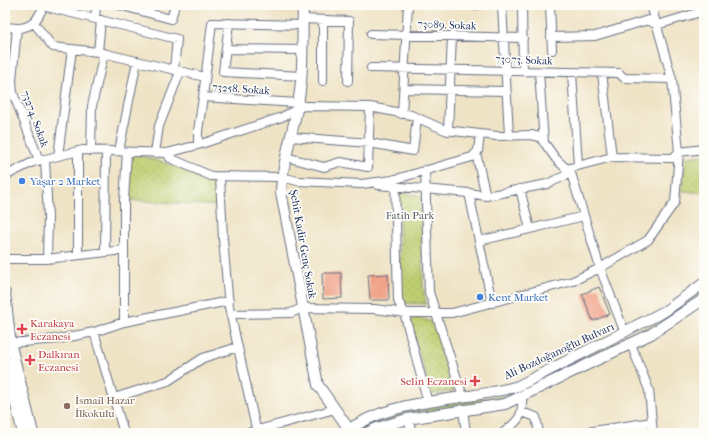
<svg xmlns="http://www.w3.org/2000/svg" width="709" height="438" font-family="'IM FELL French Canon',serif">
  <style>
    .grass { fill: url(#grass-dots); stroke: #6c7e66 }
    .building { fill: #ef9a7f }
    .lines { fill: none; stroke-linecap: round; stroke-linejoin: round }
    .minor-casing { stroke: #656e82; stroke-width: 10 }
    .major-casing { stroke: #656e82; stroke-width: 12 }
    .minor { stroke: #fff; stroke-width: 8 }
    .major { stroke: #fff; stroke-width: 10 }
    .shop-dot { fill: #3f7fe0; stroke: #fdfcf7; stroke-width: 1.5 }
    .health-dot { fill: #e0444e; stroke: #fdfcf7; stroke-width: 1.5 }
    .education-dot { fill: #8d6e63; stroke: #fdfcf7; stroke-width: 1.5 }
    .labels { text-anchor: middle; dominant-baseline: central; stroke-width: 3.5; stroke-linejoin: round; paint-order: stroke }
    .street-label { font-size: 11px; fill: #1b2f5e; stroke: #fdfcf7 }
    .shop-label { font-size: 11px; fill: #366cbe; stroke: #fdfcf7; text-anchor: start }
    .park-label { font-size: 11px; fill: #4c5e63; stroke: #fdfcf7 }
    .health-label { font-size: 11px; fill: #be3a42; stroke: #fdfcf7; text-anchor: start }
    .education-label { font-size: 11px; fill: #785e54; stroke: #fdfcf7; text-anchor: start }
  </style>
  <defs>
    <pattern id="grass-dots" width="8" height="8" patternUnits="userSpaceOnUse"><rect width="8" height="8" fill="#becd6f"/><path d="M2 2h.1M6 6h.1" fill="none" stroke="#a3b063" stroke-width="1.8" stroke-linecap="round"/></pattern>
  </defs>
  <rect width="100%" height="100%" fill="#fdfcf7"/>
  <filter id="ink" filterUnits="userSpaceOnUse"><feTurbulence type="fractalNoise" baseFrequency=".025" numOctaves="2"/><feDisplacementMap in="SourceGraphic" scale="8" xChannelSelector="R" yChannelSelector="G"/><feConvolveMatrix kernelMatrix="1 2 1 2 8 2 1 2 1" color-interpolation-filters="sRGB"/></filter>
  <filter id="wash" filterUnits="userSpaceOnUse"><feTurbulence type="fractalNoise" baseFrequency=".012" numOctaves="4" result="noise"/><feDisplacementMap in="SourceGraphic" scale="16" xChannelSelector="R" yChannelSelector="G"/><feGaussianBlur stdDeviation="0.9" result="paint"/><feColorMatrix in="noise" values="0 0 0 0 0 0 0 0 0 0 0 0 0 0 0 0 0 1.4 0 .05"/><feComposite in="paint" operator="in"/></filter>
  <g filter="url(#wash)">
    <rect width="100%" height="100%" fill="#efe3c5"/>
    <path class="grass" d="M127,152l84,24 10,30 -97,-6z
      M704,155v38l-22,-2 3,-29 2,-5z
      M404,193l17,3 2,92 3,16 -24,-1 -4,-109z
      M704,290v3l-5,4 -50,32 -133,65 -22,6 -84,14 -37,11 -16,8h-7c28,-13 57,-22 87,-27 26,-5 52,-7 78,-14l133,-65z
      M420,318l15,5 19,68 -23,3 -21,-72 3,-3z"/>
    <g id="blocks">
      <path class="building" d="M322,273h19l1,25 -19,1z
        M388,274l1,26h-19l-2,-25z
        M599,287l11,27 -17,7 -11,-27z"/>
    </g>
  </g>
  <g filter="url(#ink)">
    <use href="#blocks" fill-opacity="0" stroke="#656e82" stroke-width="1"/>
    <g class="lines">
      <defs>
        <path id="minor" d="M119,5l52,14 4,-14
          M462,5h15
          M502,5l7,130
          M522,5l1,66
          M550,5l2,45
          M43,6l134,33 -3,31
          M95,18l1,-13
          M303,19l46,2 -1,60
          M34,23l19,24 45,5 107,25
          M229,23l-6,49 79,4
          M5,27l12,1
          M371,34l152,4
          M551,37l44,-1 53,-16 9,5 47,-14
          M226,49l76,1
          M98,52l3,-32
          M371,68l248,5 5,5 48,1
          M539,72l5,71
          M572,73l6,92
          M602,73l10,84
          M323,81v-61
          M404,89l102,2
          M5,92l8,1
          M298,103l-95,-6 9,-74 91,2
          M402,114l6,-109
          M448,131l4,-95
          M291,137l79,6 43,8 4,-33
          M198,145v-14l5,-34
          M91,151l1,-45 12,-53
          M119,151l18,-90
          M155,153l4,-27 21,-54
          M167,153l3,5 41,18 70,1 17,4 63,3 32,-4 79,-23 6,-6 2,-17
          M58,156l14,-107
          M286,157l38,10 16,-5 28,5 2,-60
          M45,159l3,59 -1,41
          M39,160l-26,-67 -1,-13 5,-52c16,0 21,-9 27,-23
          M566,169l46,-12 61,1 6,-6 25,-3
          M425,170l4,122 34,105
          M5,176l28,-14 50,-12 84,3 31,-8 84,-28 21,-11 67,1 41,8 34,15 52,6 34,-1 9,2 16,22 15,14 29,95 25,65
          M220,177l3,62 6,68 28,126
          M395,179l3,122 6,11 24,91
          M378,185l91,8 17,3 -10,-43
          M520,189l10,40
          M469,193l23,110
          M486,196l61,-12 24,-11
          M479,241l105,-25
          M105,252l1,-101
          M78,255v-104
          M5,259h41l78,-9
          M231,314l60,-1 11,-5 72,1 33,4h45l121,-32 27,-13 48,-28 27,-38 4,-50 -7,-73 -21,-74
          M124,322v-122l3,-48
          M94,332l30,101
          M10,343l49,-4 35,-7 30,-10 105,-21
          M631,344l18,46 4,43
          M5,397l14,-3
          M114,398l54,-17 35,-23 35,-11
          M463,409l3,24
          M522,412l14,5 3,16
          M407,419l6,14
          M247,433l88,-24
          M503,433c16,-13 20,-15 19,-37
          M580,433l72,-11"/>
        <path id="major" d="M303,5c-1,33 1,66 -5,99 -5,29 -16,58 -17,88l37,193 31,44
          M5,293l6,53 22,87
          M5,362l18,71
          M344,433c49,-37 117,-30 174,-47l147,-75 39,-28
          M367,433l10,-5 30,-9 98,-15 146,-70 53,-35"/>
      </defs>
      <use href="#minor" class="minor-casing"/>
      <use href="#major" class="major-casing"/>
      <use href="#minor" class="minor"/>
      <use href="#major" class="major"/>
    </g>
  </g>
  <g class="shop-dot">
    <circle cx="22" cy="181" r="4"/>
    <circle cx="480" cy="297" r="4"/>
  </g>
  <g class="health-dot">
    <path d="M20 323h4v4h4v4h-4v4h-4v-4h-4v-4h4z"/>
    <path d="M28 354h4v4h4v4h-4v4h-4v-4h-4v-4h4z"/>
    <path d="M473 375h4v4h4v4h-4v4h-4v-4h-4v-4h4z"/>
  </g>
  <circle class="education-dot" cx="67" cy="406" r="4"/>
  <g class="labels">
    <g class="street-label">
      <text transform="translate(447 25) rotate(2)">73089. Sokak</text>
      <text transform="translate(524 60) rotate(2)">73073. Sokak</text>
      <text transform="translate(241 89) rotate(4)">73258. Sokak</text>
      <text transform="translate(35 119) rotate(70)">73274. Sokak</text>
      <text transform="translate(303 244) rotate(80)">Şehit Kadir Genç Sokak</text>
      <text transform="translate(559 351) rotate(-25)">Ali Bozdoğanoğlu Bulvarı</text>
    </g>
    <g class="shop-label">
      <text x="30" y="181">Yaşar 2 Market</text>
      <text x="488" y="297">Kent Market</text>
    </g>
    <g class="park-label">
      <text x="410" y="215">Fatih Park</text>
    </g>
    <g class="health-label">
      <text x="30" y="323">Karakaya<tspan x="30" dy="13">Eczanesi</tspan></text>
      <text x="38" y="354">Dalkıran<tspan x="38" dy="13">Eczanesi</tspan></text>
      <text x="467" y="381" text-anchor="end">Selin Eczanesi</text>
    </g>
    <g class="education-label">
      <text x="75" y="400">İsmail Hazar<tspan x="75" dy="13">İlkokulu</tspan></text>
    </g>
  </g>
  <rect width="709" height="438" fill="none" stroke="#fdfcf7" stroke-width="20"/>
</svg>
